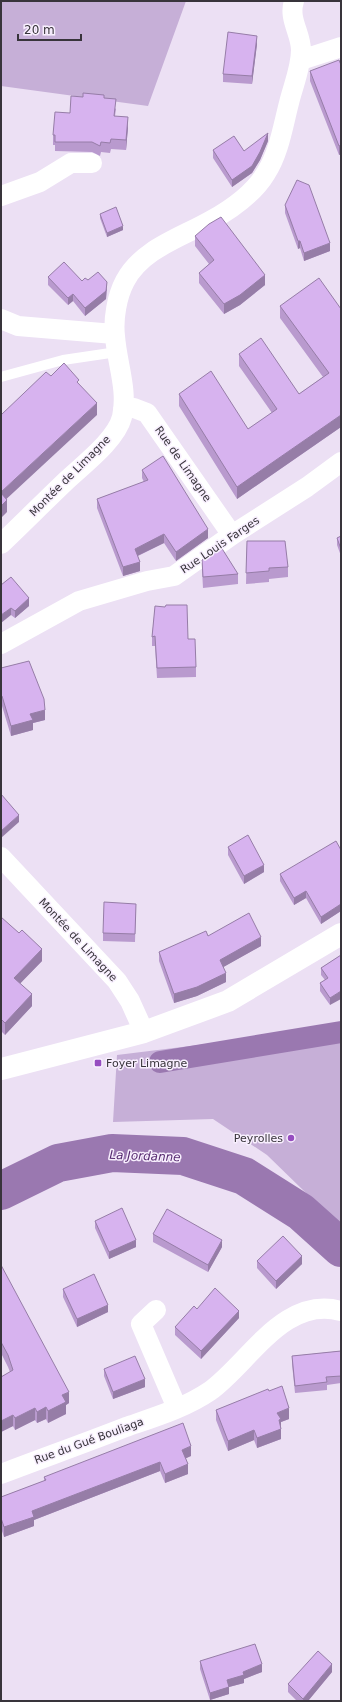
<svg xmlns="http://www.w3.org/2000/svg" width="342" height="1702" font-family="'DejaVu Sans',sans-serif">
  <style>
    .green { fill: #c6afd7 }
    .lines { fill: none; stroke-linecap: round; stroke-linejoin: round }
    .canal { stroke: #9a78b0; stroke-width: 22 }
    .river { stroke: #9a78b0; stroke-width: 38 }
    .lane { stroke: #fff; stroke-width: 10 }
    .street { stroke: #fff; stroke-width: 20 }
    .secondary { stroke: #fff; stroke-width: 22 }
    .wall { fill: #b99ace }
    .shaded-wall { fill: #967da7 }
    .building { fill: #d7b3ef; stroke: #967da7 }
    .poi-dot { fill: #964dc0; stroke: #f8effe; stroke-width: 1.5 }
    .labels { text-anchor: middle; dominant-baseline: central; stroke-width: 3; stroke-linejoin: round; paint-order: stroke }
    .street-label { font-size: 11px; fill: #38343b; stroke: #f8effe }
    .poi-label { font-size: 11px; fill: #38343b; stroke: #f8effe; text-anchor: start }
    .water-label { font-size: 12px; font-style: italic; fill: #562a70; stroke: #f8effe }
  </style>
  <rect width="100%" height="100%" fill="#ece0f4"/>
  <path class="green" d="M1,1h185l-38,105 -147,-20z
    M341,1024v203l-74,-72 -54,-36 -100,3 4,-67 130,-16z"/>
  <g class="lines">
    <path class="canal" d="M160,1062l181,-30"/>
    <path class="river" d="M1,1191l57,-28 54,-10 71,3 61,20 57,36 40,36"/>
    <path class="lane" d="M1,377l62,-17 54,-8"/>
    <path class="street" d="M301,60l40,-13
      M1,196l39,-14 31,-19h21
      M1,319l17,7 96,8
      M123,408h11l13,5 85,122
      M1,544c22,-21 44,-43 66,-64 17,-16 49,-40 55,-63 6,-28 -5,-53 -7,-81 -2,-17 2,-40 10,-55 17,-32 55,-43 85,-60 20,-11 44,-28 56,-48 13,-20 17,-47 23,-70 4,-17 12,-35 12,-53 0,-17 -13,-31 -7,-49
      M1,644l78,-43 68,-20 27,-5 58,-41 75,-48 34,-25
      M1,857l116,124 13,20 14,31
      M156,1310l-15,14 36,84
      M1,1474c42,-16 84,-31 125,-47 29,-10 59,-19 84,-36 39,-28 74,-96 131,-80"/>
    <path class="secondary" d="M1,1069l143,-37 84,-31 113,-67"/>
  </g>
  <path class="wall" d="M257,44l-5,40 -29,-2v-8z
    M341,65v89l-2,1 -29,-74v-10z
    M104,98l12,11 -1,7 13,11 -2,23 -15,-1 -1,4 -9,-1 -1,4 -8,-4 -37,-1v-6h-2v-10l17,-22z
    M268,141l-8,19 -8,13 -20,14 -19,-29v-8l31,1z
    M285,205l45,46 -26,10 -4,-13 -2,1 -13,-36z
    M100,214l23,16 -16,7 -7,-19z
    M195,236l70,49 -25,20 -16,9 -25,-31v-10l10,-9 -14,-18z
    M48,277l34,4 6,-1 19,9 -1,10 -21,17 -12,-15 -5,4 -20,-20z
    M280,306l61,3v118l-104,72 -58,-93v-12l69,35 24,-16 -33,-47v-12l60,40 24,-17 -43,-59z
    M142,470l66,68 -32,23 -12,-18 -26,13 2,15 -17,5 -26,-68v-9l47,-17 -2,-4z
    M341,536v20l-4,-11v-7z
    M247,541l41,26v10l-19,2v3l-23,2z
    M202,560l36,14v10l-35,4 -1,-18z
    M1,585l28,21 -14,12 -4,-3z
    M155,606l33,33 8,28v10l-39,1 -2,-32h-3v-9z
    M1,668l44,52 -12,3v7l-22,6 -9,-30 -1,1z
    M228,847l36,25 -20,12 -16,-29z
    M341,850v61l-20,13 -15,-26 -12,7 -14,-24v-7z
    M136,904l-1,38 -32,-1v-8z
    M1,917l41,44 -22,22 12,23 -27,29 -4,-4z
    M208,936l53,10 -38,21 3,15 -29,14 -23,7 -15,-42v-9z
    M341,955l-11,50 -10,-14v-8l5,-3 -4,-5v-7z
    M95,1221l41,26 -27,12 -14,-31z
    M153,1234l69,13 -14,25 -55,-30z
    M257,1261l45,3 -26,25 -19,-21z
    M1,1265l68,138 -3,2v9l-18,9 -2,-4 -9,4 -2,-3 -20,10 -2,-4 -12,6v-55l9,-5 -2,-5 -7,-14z
    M63,1289l45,23 -31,15 -14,-30z
    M197,1309l42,9 -38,41 -26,-24v-8z
    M341,1351v32l-14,2v5l-32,3 -3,-29v-8z
    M104,1369l41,18 -32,12 -9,-23z
    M269,1391l20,28 -8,3v17l-24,9 -3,-8 -26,11 -12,-31v-10z
    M191,1456l-5,2 2,16 -23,9 -5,-12 -126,49v6l-30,11 -3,-9v-31l43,-16v-4z
    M200,1661l62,11 -18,7v4l-15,4v7l-19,6 -10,-31z
    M332,1672l-24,29h-11l-9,-9v-8z"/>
  <path class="shaded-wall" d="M257,36v8l-5,40v-8z
    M128,117v10l-2,23v-10z
    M268,133v8l-8,19 -8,13 -20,14v-7z
    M341,145v9l-2,1v-9z
    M123,226v4l-16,7v-4z
    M298,241h2v7l-2,1z
    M330,243v8l-26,10v-8z
    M265,275v10l-25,20 -16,9v-10z
    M107,282l-1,17 -21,17v-8z
    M73,294v7l-5,4v-7z
    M97,403v12l-96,89v-12z
    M341,415v12l-104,72v-12z
    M7,500v12l-6,6v-12z
    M208,529v9l-32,23v-9z
    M164,534v9l-29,14v-8z
    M140,562v9l-17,5v-9z
    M29,598v8l-14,12v-7z
    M11,608v7l-10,8v-8z
    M45,710v10l-12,3v7l-22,6v-10l19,-12z
    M19,815v7l-18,16v-7z
    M264,865v7l-20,12v-8z
    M306,891v7l-12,7v-7z
    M341,904v7l-20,13v-7z
    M261,937v9l-41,23v-9z
    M42,949v12l-28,29v-12z
    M226,973v9l-29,14 -23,7v-9z
    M341,991v8l-11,6v-7z
    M32,994v12l-27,29v-12z
    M136,1240v7l-27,12v-7z
    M222,1240v7l-14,25v-7z
    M302,1256v8l-26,25v-8z
    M108,1305v7l-31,15v-8z
    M239,1311v7l-38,41v-8z
    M145,1379v8l-32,12v-7z
    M69,1392v11l-3,2v9l-18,9v-12l14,-16z
    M46,1407v12l-9,4v-11z
    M35,1408v12l-20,10v-12z
    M289,1408v11l-8,3v17l-24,9v-10l20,-25z
    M13,1415v11l-12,6v-11z
    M254,1430v10l-26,11v-10z
    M191,1446v10l-9,4v-10z
    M160,1462v9l-126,49v6l-30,11v-10l28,-16z
    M188,1464v10l-23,9v-9z
    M262,1664v8l-18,7v4l-15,4v7l-19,6v-7l17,-13 16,-8z
    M332,1664v8l-24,29h-5v-2z"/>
  <path class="building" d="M228,32l29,4 -5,40 -29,-2z
    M339,60l2,5v80l-2,1 -29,-75z
    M83,93l21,2v3l12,1 -2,17 14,1 -2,23 -15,-1 -1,4 -9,-1 -1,4 -8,-4h-37v-7h-2l2,-23 15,1 1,-17 12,1z
    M268,133l-8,19 -8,14 -20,14 -19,-30 21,-14 10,15z
    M297,180l12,5 21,58 -26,10 -4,-12h-2l-13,-36z
    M116,207l7,19 -16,7 -7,-19z
    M221,217l44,58 -25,20 -16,9 -25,-31 15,-13 -19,-24 14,-12z
    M64,262l18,19 3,-3 3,2 10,-8 9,10 -1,9 -21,17 -12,-14 -5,4 -20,-21z
    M319,278l22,31v106l-104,72 -58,-93 32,-23 37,58 29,-20 -38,-55 22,-16 38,56 30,-21 -49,-67z
    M64,363l15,17 -2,2 20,21 -96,89v-77l45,-43 5,4z
    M163,456l45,73 -32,23 -12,-18 -29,15 5,13 -17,5 -26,-68 51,-19 -6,-10z
    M1,493l6,7 -6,6z
    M341,536v13l-4,-11z
    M247,541h38l3,26 -19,1v3l-23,2z
    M221,547l17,27 -35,3 -1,-17z
    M11,577l18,21 -14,13 -4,-3 -10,7v-30z
    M166,605h21l1,34h7l1,28 -39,1 -2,-32 -3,1 3,-31 10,1z
    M29,661l15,38 1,11 -15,4 3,6 -22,6 -9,-30h-1v-28z
    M1,794l18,21 -18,16z
    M248,835l16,30 -20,11 -16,-29z
    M336,841l5,9v54l-20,13 -15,-26 -12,7 -14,-24z
    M104,902l32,2 -1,30 -32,-1z
    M249,913l12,24 -41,23 6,13 -29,14 -23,7 -15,-42 47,-21 2,5z
    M1,917l18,16 3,-3 20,19 -28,29 18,16 -27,29 -4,-4z
    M341,955v36l-11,7 -10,-15 8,-5 -7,-10z
    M122,1208l14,32 -27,12 -14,-31z
    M167,1209l55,31 -14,25 -55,-31z
    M283,1236l19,20 -26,25 -19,-20z
    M1,1265l68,127 -7,3 4,7 -18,9 -2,-4 -9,5 -2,-4 -20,10 -2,-3 -12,6v-44l12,-7 -5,-15 -7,-13z
    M94,1274l14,31 -31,14 -14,-30z
    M215,1288l24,23 -38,40 -26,-24 19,-21 3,3z
    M341,1351v25l-15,1 1,5 -32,4 -3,-30z
    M135,1356l10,23 -32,13 -9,-23z
    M282,1386l7,22 -12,5 4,6 -2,1 2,9 -24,9 -3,-8 -26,11 -12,-31 52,-21 1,2z
    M183,1423l8,23 -9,4 6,14 -23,10 -5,-12 -128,49 2,6 -30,10 -3,-9v-21l45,-17 -2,-3z
    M255,1644l7,20 -19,8 1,3 -17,5 2,7 -19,6 -10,-32z
    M318,1651l14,13 -29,35 -15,-15z"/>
  <g class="poi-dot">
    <rect x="94" y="1059" width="8" height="8" rx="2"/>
    <circle cx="291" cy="1138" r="4"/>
  </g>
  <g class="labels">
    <g class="street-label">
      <text transform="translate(183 464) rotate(55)">Rue de Limagne</text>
      <text transform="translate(70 476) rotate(-45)">Montée de Limagne</text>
      <text transform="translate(220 545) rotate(-34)">Rue Louis Farges</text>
      <text transform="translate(78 940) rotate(47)">Montée de Limagne</text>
      <text transform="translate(89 1441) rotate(-20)">Rue du Gué Bouliaga</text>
    </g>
    <g class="poi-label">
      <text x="106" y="1063">Foyer Limagne</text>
      <text x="283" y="1138" text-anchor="end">Peyrolles</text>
    </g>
    <g class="water-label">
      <text transform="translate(145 1156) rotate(2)">La Jordanne</text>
    </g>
  </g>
  <rect width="342" height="1702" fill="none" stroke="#38343b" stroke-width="4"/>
  <path d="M18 34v6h63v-6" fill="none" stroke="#38343b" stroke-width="2"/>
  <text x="24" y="34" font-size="12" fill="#38343b" stroke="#f8effe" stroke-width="3" paint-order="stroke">20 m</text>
</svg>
